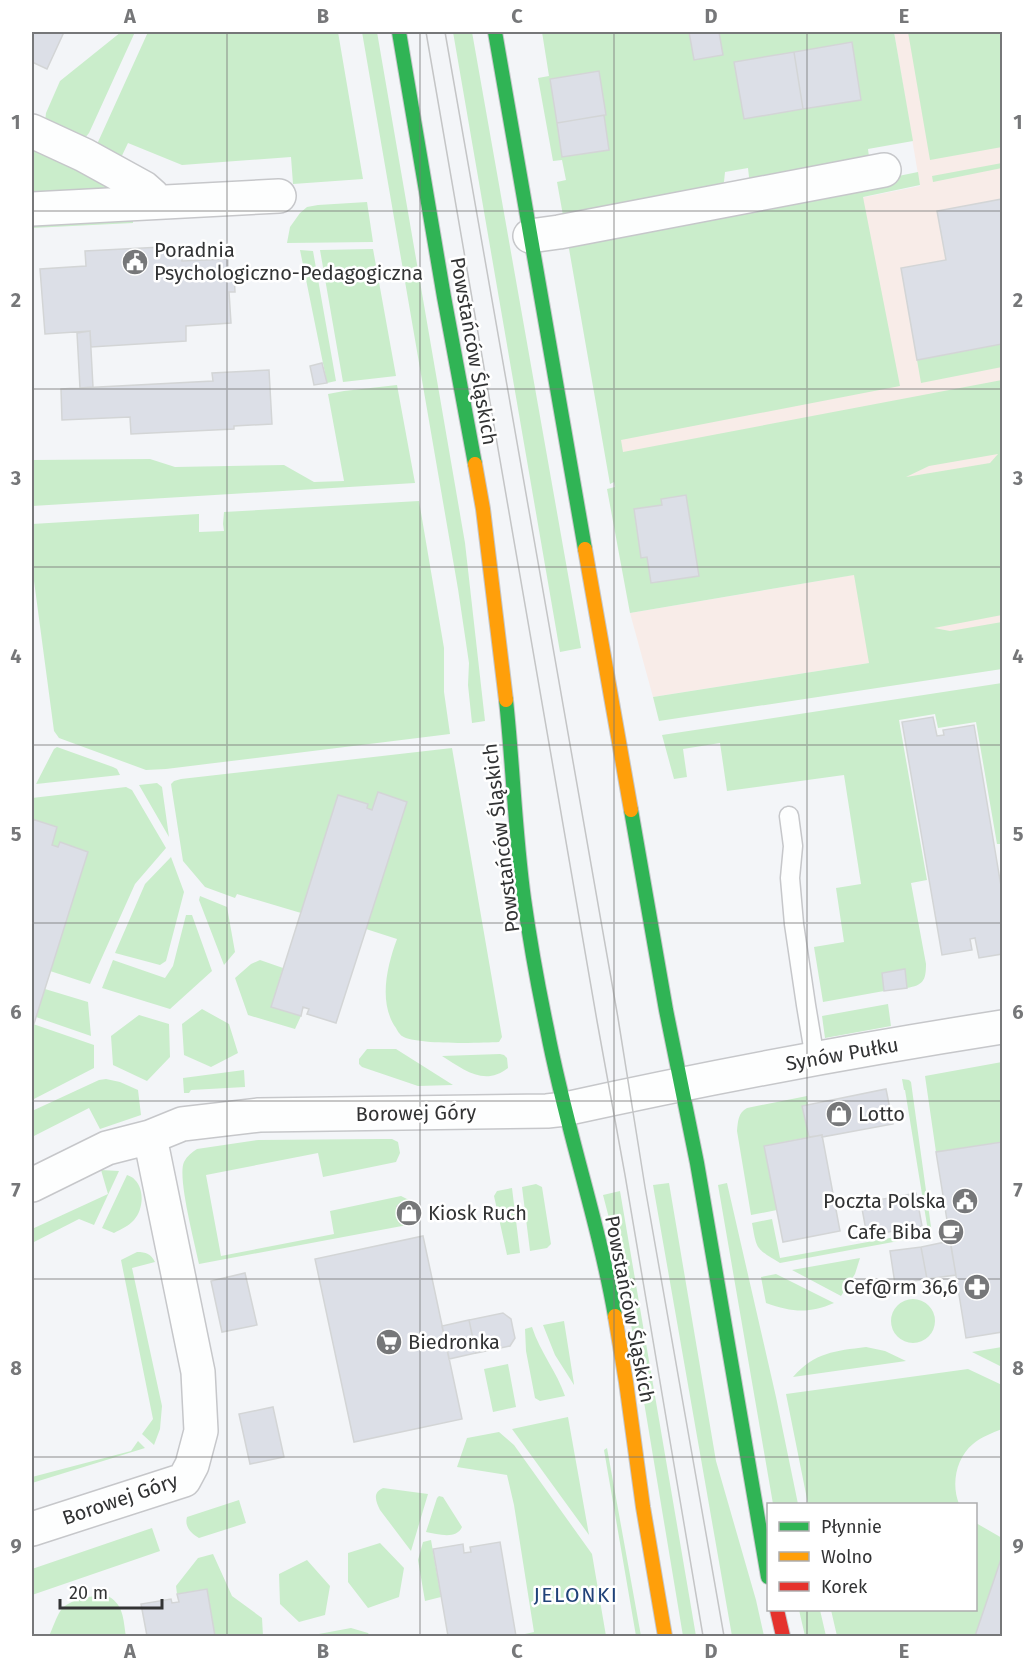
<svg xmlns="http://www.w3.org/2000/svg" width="1034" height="1668" font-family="'Fira Sans',sans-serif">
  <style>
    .education { fill: #f8ece8 }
    .green { fill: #caedcb; fill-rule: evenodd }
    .building { fill: #dcdfe7; stroke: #d3d5d6; stroke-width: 1.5 }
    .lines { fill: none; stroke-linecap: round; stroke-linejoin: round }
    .lane-casing { stroke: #c6c7ca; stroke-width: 21 }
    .street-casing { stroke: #c6c7ca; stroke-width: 36 }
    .fast-casing { stroke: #c6c7ca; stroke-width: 16 }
    .slow-casing { stroke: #c6c7ca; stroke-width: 16 }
    .jam-casing { stroke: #c6c7ca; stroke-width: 16 }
    .lane { stroke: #fdfefe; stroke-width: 18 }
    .street { stroke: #fdfefe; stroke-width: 33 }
    .fast { stroke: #30b455; stroke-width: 14 }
    .slow { stroke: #ff9f0a; stroke-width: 14 }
    .jam { stroke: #e5322d; stroke-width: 14 }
    .tram { stroke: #c4c5c6; stroke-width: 1.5 }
    .grid { fill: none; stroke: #767779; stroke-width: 1.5; stroke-opacity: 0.55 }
    .labels { text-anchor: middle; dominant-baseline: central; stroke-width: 5; stroke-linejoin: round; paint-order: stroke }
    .poi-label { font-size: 20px; fill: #323334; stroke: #fff; text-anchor: start }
    .street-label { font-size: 20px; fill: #323334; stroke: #fff }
    .neighbourhood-label { font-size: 21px; letter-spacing: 1.5px; fill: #214379; stroke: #fff }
    .neatline { fill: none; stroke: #767779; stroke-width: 2 }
    .grid-label { font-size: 20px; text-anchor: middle; font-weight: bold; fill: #767779 }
  </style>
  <rect width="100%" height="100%" fill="#f3f5f8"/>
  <path class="education" d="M894,32h108v610l-349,55 -23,-84 223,-38 -237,-87 -41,-233 345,-69z"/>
  <path class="green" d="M121,32h14l-46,101 -5,6 -39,-17 1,-9 14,-32z
    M148,32h190l25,147 -70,5 -2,-27 -109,8 -54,-22 -10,21 -20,-13v-9z
    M362,32h15l88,511 20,178 -13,2 -4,-38 1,-22 -11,-74z
    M453,32h19l109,616 -21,4z
    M542,32h352l19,109 -45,8 2,16 -120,21 -2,-18 -23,4 -1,10 -6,10 -154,29 -7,-39 9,-2 -4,-20 -9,1 -15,-83 11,-2z
    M908,32h94v115l-72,13z
    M32,146l73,37 1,4 -3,9 -71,5z
    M1002,163v5l-69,14 -1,-6z
    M918,172l2,13 -57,12 37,189 -279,54 2,12 379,-72v235l-68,13 16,3 52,-9v47l-343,52 -6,-24 216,-34 -15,-88 -224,38 -23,-124 8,-2 -1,-5 -4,2 -42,-241zM998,454l-8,9 -84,14 23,-11z
    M367,202l6,40 -86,1 3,-16 10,-14 7,-6 11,-2z
    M133,218v5l-101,5v-8z
    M373,249l23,127 -53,6 -23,-132z
    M300,250l13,1 23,130 -9,2z
    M1002,344v23l-81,16 -4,-23z
    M397,385l18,98 -383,23v-46l118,-1 25,8 109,-2 30,17 30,-1 -16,-87 16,-3z
    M419,501l25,147v44l6,42 -284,35 -20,1 -87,-32 -5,-7 -22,-165v-42l167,-10v18l25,-1 -1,-7 1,-12z
    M1002,683v161h-5l-21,-122 -38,6 -3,-14 -36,6 28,160 -16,3 15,81c0,17 -3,21 -19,24l-2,-19 -23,4 2,18 -61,11 -9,-55 30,-5 -8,-54 25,-4 -17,-109 -117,16 -7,-48 -37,6 4,28 -13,2 -12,-44z
    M57,747l56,20 4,2 3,6 -84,9 18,-35z
    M452,748l50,289 -3,5c-19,1 -84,3 -97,-6 -2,-1 -5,-6 -6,-8 -18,-25 -9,-62 1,-89l-31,-10 6,-119 -5,-2 1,-4 -30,-9 -37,118 -64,-19 -2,4 -30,-11 -22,-26 -12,-77 3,-3 7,-2z
    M157,783l5,4 7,50 -30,-52z
    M126,787l6,3 34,58 -31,36 -45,100 -40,-13 38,-119 -28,-10 -2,5 -6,-2 5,-18 -25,-8v-21z
    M171,857l13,35 -18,69 -6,4 -45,-12 30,-69z
    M200,896l27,11 8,45 -11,13 -25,-65z
    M186,915h6l20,56 -42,38 -68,-21 11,-28 52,18 8,-12z
    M260,960l23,8 -12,39 30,9 -6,13 -47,-14 -13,-37 16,-14z
    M45,989l43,13 3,34 -55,-19z
    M888,1004l3,22 -66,12 -3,-22z
    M202,1009l27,15 9,29 -27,14 -27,-12 -2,-31z
    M139,1015l30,9 1,33 -23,24 -34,-16 -2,-29z
    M33,1024l61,21v23l-62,32v-70z
    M367,1049h29l57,36 -35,1 -56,-19 -3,-3v-5z
    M500,1054l4,1 3,3 1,10c-24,19 -45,1 -66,-12z
    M1002,1062v80l-66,10 -11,-76z
    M244,1070l1,17 -54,3 -2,3h-5l-1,-15z
    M106,1079l14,3 18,8 3,25 -41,14 -11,-21 -57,29v-26l67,-31z
    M902,1079l7,1 2,2 21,152 -1,1 -151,28c-24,-15 -23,-12 -28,-40l20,-4 8,39 148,-27 -23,-141h-1z
    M807,1096l1,9 -5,1 6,31 -45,9 13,64 -26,5 -14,-84c1,-10 1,-18 10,-23z
    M381,1139h11l6,3 2,11 -4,9 -73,15 -5,-24 -112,22 15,81 113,-22 -4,-23 71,-15 12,6 5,21 -219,41c-4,-20 -22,-87 -15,-102 3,-6 8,-10 13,-13l61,-9z
    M101,1170l18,1 -25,54 -15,-6 -47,24v-14l76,-35z
    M127,1175c2,1 6,2 8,5 10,10 8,30 -1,40 -5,6 -13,9 -20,13l-12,-5z
    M669,1183l47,278 40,139 8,36h-32l-79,-451z
    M727,1183l49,214 22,107h-25l-55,-319z
    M536,1184l6,3 9,57 -4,4 -17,3 -8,-64z
    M512,1188l8,65 -13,2 -13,-59 3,-5z
    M620,1191l76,445h-13l-62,-372 -18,-69z
    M137,1252c9,0 14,2 18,10l-23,6 30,138 -2,23 -6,16 -12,-11 11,-15 -32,-159z
    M860,1258l-5,16 -14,22 -49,-26z
    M776,1274l58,29c-26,11 -42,9 -68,0l-5,-26z
    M891 1321a22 22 0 1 1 44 0a22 22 0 1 1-44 0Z
    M564,1321l10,63v1l-19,-30 -12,-30z
    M532,1327c8,25 25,45 33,69l-25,5 -5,-3 -9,-47 -1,-22z
    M866,1347l19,4 21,10 -113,16c22,-25 42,-26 73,-30z
    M1002,1347v20l-30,-15z
    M508,1364l8,43 -23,5 -9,-43z
    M968,1369l34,16v44c-10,4 -21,8 -29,15 -17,14 -22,40 -14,60h-151l-22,-110z
    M568,1417l21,118 -77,-106z
    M499,1432l15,13 78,109 14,82h-90l18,-4 -20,-127 -7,-30 -50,-8 10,-29z
    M138,1441l7,7 -113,35v-6l99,-26z
    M607,1448l34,188h-5l-32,-186z
    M383,1488l45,6 -17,57 -31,-41c-4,-9 -8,-17 3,-22z
    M439,1496l4,1 19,30c-6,13 -24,7 -36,5l11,-34z
    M239,1500l7,23 -47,15c-7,-4 -15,-11 -12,-21z
    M976,1523l26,15v18l-27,80h-138l-6,-26h145z
    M152,1528l8,23 -128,44v-26z
    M431,1540l10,57 -16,4 -7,-41 5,-18z
    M380,1543l24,25 -5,29 -31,11 -20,-26v-29z
    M213,1554l19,42 30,22 1,18h-48l-8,-47 -30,5 -1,-8 22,-28z
    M307,1560l23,26 -5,29 -26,7 -19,-18 -1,-30z
    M106,1595c18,9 17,23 20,41h-77c4,-8 7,-19 12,-26 6,-10 34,-15 45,-15z
    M799,1610h21l6,26h-21z
    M351,1628l17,5 2,3h-62z"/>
  <path class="building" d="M32,32h32l-17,37 -15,-7z
    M689,32h30l4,23 -29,5z
    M852,42l9,58 -58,9 -9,-57z
    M794,52l9,57 -59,10 -10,-57z
    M599,71l7,44 -49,8 -7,-44z
    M604,115l5,35 -47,7 -5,-34z
    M1002,199v145l-85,16 -16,-92 45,-8 -9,-49z
    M181,246l1,15 46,-2v16h6l1,17h-6l2,31 -45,3v15l-95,6 -1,-16 -45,3 -5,-65 46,-3 -1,-15z
    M90,331l3,56 -13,1 -3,-55z
    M322,363l5,20 -13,2 -4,-19z
    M269,370l3,54 -38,2v3l-103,5 -1,-17 -68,3 -1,-31 152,-8 -1,-8z
    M686,495l13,81 -48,7 -4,-26 -6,1 -7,-49 28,-4 -1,-6z
    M933,717l4,19 7,-1 -1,-5 31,-5 28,167v62l-23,4 -4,-20 -5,1 2,11 -30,5 -40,-233z
    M378,792l29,10 -71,221 -29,-9 2,-5 -6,-2 -2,9 -30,-9 67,-212 30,9 -1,4 5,2z
    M32,819l25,8 -5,18 6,2 2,-5 28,10 -56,178z
    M905,969l2,19 -23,3 -2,-18z
    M886,1089l7,35 -71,13v-2l-13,2 -7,-31z
    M822,1135l18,96 -57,11 -19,-96z
    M1002,1142v190l-36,6 -30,-186z
    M916,1193l6,33 -55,10 -6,-33z
    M411,1203l3,18 -14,2 -3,-17z
    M423,1236l39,183 -108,23 -39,-183z
    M950,1241l6,34 -29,4 -6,-32z
    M921,1247l6,32 -32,5 -5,-33z
    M245,1273l12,52 -35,7 -11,-51z
    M503,1313l8,6 2,10 2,9 -5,8 -34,7 -7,-33z
    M469,1320l7,33 -27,6 -7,-33z
    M273,1407l11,50 -34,7 -11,-50z
    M500,1542l16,94h-68l-15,-87 30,-5 1,9 7,-1 -1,-5z
    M1002,1556v80h-27z
    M207,1589l8,47h-68l-6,-32 30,-5 1,4 7,-1 -2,-8z"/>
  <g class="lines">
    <defs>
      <path id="lane" d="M789,816l4,30 -3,32 4,46 12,81 9,54"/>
      <path id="street" d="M32,131l52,24 60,33 9,8 2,6
        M32,209l247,-13
        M530,236l29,-4 325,-62
        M32,1185l75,-37 43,-11 32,-13 77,-9 288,-4 18,-2c145,-32 291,-59 437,-82
        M32,1529l152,-49 8,-15 9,-34 -3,-59 -48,-235"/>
      <path id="fast" d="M399,32l45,265 31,167
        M495,32l90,517
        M506,700c7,66 9,133 18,199 6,43 14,87 23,130 18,96 51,190 68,287
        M631,810l35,200 31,153 71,414"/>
      <path id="slow" d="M475,464l8,45 23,191
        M585,549l46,261
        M615,1316l11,66 17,125 22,129"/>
      <path id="jam" d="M777,1610l6,26"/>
    </defs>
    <use href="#lane" class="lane-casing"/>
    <use href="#street" class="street-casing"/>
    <use href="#fast" class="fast-casing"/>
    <use href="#slow" class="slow-casing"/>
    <use href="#jam" class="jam-casing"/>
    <use href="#lane" class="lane"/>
    <use href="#street" class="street"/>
    <use href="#fast" class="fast"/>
    <use href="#slow" class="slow"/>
    <use href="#jam" class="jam"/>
    <path class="tram" d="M426,32l171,989 28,154 78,461
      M445,32l173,986 27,169 79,449"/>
  </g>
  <path class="grid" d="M227,32v1604M420,32v1604M614,32v1604M807,32v1472M32,211h970M32,389h970M32,567h970M32,745h970M32,923h970M32,1101h970M32,1279h970M32,1457h970M807,1610v26"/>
  <defs>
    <symbol id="civic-disc" viewBox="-11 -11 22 22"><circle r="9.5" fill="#767779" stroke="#fff"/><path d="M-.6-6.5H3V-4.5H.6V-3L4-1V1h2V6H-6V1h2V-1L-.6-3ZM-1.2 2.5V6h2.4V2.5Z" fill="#fff"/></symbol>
    <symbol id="shop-disc" viewBox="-11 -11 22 22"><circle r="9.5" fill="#767779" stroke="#fff"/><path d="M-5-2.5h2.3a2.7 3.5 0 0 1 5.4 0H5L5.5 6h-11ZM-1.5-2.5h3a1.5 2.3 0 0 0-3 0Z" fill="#fff"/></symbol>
    <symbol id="cafe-disc" viewBox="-11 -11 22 22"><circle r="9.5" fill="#767779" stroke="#fff"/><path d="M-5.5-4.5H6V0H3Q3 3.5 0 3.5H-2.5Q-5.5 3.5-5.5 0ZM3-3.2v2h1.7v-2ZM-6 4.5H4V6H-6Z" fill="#fff"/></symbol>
    <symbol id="pharmacy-disc" viewBox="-11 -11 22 22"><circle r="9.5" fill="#767779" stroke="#fff"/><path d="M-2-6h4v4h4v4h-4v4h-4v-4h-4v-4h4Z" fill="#fff"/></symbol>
    <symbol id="supermarket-disc" viewBox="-11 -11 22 22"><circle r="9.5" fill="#767779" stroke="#fff"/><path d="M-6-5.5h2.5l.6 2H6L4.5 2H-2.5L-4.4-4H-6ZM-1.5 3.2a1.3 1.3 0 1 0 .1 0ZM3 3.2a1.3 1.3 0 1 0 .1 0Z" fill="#fff"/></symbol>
  </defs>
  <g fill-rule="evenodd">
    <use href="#civic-disc" x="120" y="247" width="30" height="30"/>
    <use href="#shop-disc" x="824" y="1099" width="30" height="30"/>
    <use href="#civic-disc" x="950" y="1186" width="30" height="30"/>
    <use href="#shop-disc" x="394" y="1198" width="30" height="30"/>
    <use href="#cafe-disc" x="936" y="1217" width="30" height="30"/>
    <use href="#pharmacy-disc" x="962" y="1272" width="30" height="30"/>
    <use href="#supermarket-disc" x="374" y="1327" width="30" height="30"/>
  </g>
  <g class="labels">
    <g class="poi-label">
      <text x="154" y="250">Poradnia<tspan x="154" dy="23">Psychologiczno-Pedagogiczna</tspan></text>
      <text x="858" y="1114">Lotto</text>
      <text x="946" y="1201" text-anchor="end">Poczta Polska</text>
      <text x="428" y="1213">Kiosk Ruch</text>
      <text x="932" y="1232" text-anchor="end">Cafe Biba</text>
      <text x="958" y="1287" text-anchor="end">Cef@rm 36,6</text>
      <text x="408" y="1342">Biedronka</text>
    </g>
    <g class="street-label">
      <text transform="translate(474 351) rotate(80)">Powstańców Śląskich</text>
      <text transform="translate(501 838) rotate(-97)">Powstańców Śląskich</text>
      <text transform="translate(842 1054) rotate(-10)">Synów Pułku</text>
      <text transform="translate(416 1113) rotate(-1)">Borowej Góry</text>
      <text transform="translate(630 1309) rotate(79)">Powstańców Śląskich</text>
      <text transform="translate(120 1499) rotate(-19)">Borowej Góry</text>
    </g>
    <g class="neighbourhood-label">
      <text x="576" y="1595">JELONKI</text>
    </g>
  </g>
  <rect width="1034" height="1668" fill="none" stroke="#ffffff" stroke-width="66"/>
  <rect x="767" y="1503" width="210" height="108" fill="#ffffff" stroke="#adadae" stroke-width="1.5"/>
  <rect x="779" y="1522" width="30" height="9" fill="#30b455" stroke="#adadae" stroke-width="1.5"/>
  <text x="821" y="1533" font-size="18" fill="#323334">Płynnie</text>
  <rect x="779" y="1552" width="30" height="9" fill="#ff9f0a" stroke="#adadae" stroke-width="1.5"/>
  <text x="821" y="1563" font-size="18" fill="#323334">Wolno</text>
  <rect x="779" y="1582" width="30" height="9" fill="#e5322d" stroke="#adadae" stroke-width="1.5"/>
  <text x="821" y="1593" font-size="18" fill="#323334">Korek</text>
  <path d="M60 1599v9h102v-9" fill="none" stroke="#323334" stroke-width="3"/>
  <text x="69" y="1599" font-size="18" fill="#323334" stroke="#ffffff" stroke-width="4.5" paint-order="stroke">20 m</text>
  <rect x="33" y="33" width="968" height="1602" class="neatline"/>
  <g class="grid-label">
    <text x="130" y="23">A</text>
    <text x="323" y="23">B</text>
    <text x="517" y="23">C</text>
    <text x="711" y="23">D</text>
    <text x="904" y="23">E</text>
    <text x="16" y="129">1</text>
    <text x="1018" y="129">1</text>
    <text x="16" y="307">2</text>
    <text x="1018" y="307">2</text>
    <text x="16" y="485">3</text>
    <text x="1018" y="485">3</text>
    <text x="16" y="663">4</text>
    <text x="1018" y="663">4</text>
    <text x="16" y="841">5</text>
    <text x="1018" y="841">5</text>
    <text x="16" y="1019">6</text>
    <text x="1018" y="1019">6</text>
    <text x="16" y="1197">7</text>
    <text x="1018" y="1197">7</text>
    <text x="16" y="1375">8</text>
    <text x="1018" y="1375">8</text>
    <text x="16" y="1553">9</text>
    <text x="1018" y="1553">9</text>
    <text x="130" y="1658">A</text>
    <text x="323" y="1658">B</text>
    <text x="517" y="1658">C</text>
    <text x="711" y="1658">D</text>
    <text x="904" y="1658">E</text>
  </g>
</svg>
